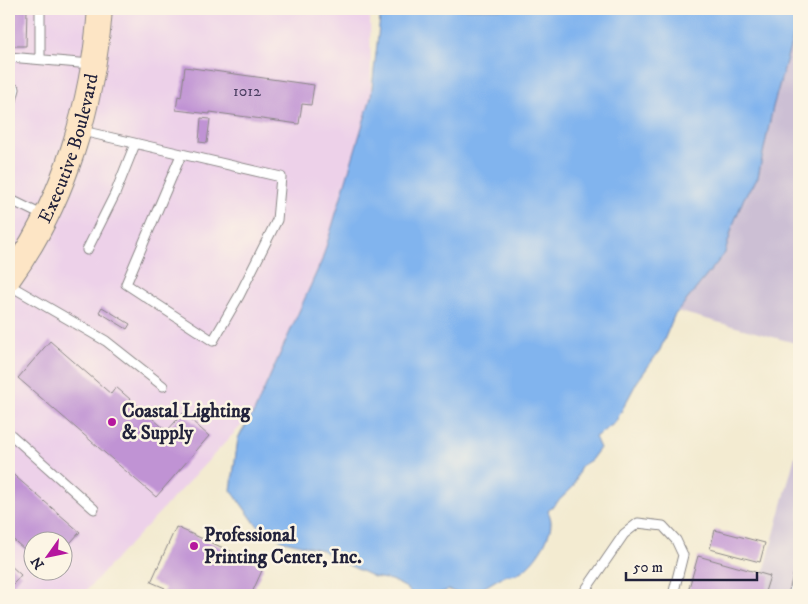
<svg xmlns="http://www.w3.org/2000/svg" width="808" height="604" font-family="'IM FELL DW Pica',serif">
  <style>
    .built { fill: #edd1e9; fill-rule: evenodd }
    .industrial { fill: #ccbfd4 }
    .water { fill: #81b4ee; stroke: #526b94 }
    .building { fill: #c093d4 }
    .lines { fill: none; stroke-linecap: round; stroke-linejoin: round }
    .lane-casing { stroke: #8a8686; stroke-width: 11 }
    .secondary-casing { stroke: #8a8686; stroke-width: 26 }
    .lane { stroke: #fff; stroke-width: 9 }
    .secondary { stroke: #fde5c5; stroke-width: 24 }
    .poi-dot { fill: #b5179e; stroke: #fcf5e5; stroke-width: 2 }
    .labels { text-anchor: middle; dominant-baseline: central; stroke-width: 5; stroke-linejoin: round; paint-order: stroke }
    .number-label { font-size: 16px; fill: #4a3e61 }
    .street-label { font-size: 19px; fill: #22223b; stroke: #fcf5e5 }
    .poi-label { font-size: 19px; font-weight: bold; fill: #22223b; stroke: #fcf5e5; text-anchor: start }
  </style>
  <rect width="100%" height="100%" fill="#fcf5e5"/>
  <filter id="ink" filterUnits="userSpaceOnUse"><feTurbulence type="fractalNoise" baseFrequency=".02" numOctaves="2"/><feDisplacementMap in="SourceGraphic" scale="10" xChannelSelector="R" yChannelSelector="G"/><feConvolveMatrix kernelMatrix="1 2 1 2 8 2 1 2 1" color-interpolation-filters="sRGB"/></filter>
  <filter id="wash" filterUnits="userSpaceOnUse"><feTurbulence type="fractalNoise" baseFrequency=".0096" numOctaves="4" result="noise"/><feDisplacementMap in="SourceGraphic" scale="20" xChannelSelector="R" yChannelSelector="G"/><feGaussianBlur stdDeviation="1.12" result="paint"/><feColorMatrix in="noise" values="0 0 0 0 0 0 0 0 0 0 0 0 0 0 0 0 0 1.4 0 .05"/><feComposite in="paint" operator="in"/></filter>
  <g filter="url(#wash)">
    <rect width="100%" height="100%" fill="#f3ebd1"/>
    <path class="built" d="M9,9h361l1,88 -49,163 -68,152 -172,183h-73zM32,542h30v30h-30z"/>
    <path class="industrial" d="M799,9v335l-123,-33z
      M799,441v154h-41z"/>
    <path class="water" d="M381,9h418v7l-26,91 -15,70 -14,21 -11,27 -8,28 -51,63 -14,34 -23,32 -22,41 -20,14 5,11 -9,12 -10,6 -8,21 -25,24c1,3 3,7 3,11 0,17 -18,43 -31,50 -6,4 -12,2 -18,5 -19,10 -31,23 -53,13l-15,5h-20l-9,-8 -14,-7 -17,-3 -41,-19 -11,-8 -38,-9 -16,-8 -13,-10 -24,-33 7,-52 16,-26 68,-152 49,-163z"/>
    <g id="blocks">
      <path class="building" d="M9,9h18l-1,37h-17z
        M185,67l129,18 -3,20 -9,-1 -3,20 -89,-12v2l-34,-4 2,-14 3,1z
        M201,118l9,1 -3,24 -8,-1z
        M102,307l28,17 -3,5 -28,-17z
        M50,341l61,53 5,-7 51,44 16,-18 26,23 -53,61 -138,-119z
        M9,471l71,61 -18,20v-10h-30v14l-23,-20z
        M176,527l88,39 -13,29h-89l3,-7 -14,-6z
        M715,530l50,13 -5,19 -50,-13z
        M698,556l72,20 -6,19h-77z
        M9,564l12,11 -12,14z"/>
    </g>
  </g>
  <g filter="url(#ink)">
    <use href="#blocks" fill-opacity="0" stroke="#8a8686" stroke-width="1"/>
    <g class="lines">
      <defs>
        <path id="lane" d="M40,9v50
          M9,57l82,7
          M9,111l6,-22
          M78,130l203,47 -4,43 -38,76 -26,45 -87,-57 55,-129
          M9,199l35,17
          M87,250l28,-56 20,-50
          M9,285l97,56 57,45
          M9,433l85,76
          M582,595l42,-61 14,-11 25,3 13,14 7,15 -10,40
          M793,595l6,-22"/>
        <g id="secondary">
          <path id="s1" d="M9,278c56,-77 84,-175 91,-269"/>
        </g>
      </defs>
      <use href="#lane" class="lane-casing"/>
      <use href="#secondary" class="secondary-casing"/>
      <use href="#lane" class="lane"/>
      <use href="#secondary" class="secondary"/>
    </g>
  </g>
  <g class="poi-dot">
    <circle cx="112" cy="422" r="5"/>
    <circle cx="194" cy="546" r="5"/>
  </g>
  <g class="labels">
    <g class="number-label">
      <text x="247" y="91">1012</text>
    </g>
    <g class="street-label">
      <text stroke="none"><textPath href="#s1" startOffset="144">Executive Boulevard</textPath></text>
    </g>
    <g class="poi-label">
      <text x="122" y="411">Coastal Lighting<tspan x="122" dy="22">&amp; Supply</tspan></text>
      <text x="204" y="535">Professional<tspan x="204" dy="22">Printing Center, Inc.</tspan></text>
    </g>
  </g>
  <rect width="808" height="604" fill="none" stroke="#fcf5e5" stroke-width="30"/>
  <g transform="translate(48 556) rotate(237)"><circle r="24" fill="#fcf5e5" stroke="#a5a1a1"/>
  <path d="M0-4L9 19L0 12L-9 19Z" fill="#b5179e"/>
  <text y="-8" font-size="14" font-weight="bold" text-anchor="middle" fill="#22223b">N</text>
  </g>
  <path d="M626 572v8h131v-8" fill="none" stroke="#22223b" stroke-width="2.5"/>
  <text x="633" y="572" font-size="15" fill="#22223b" stroke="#fcf5e5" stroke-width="4" paint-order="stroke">50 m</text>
</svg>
